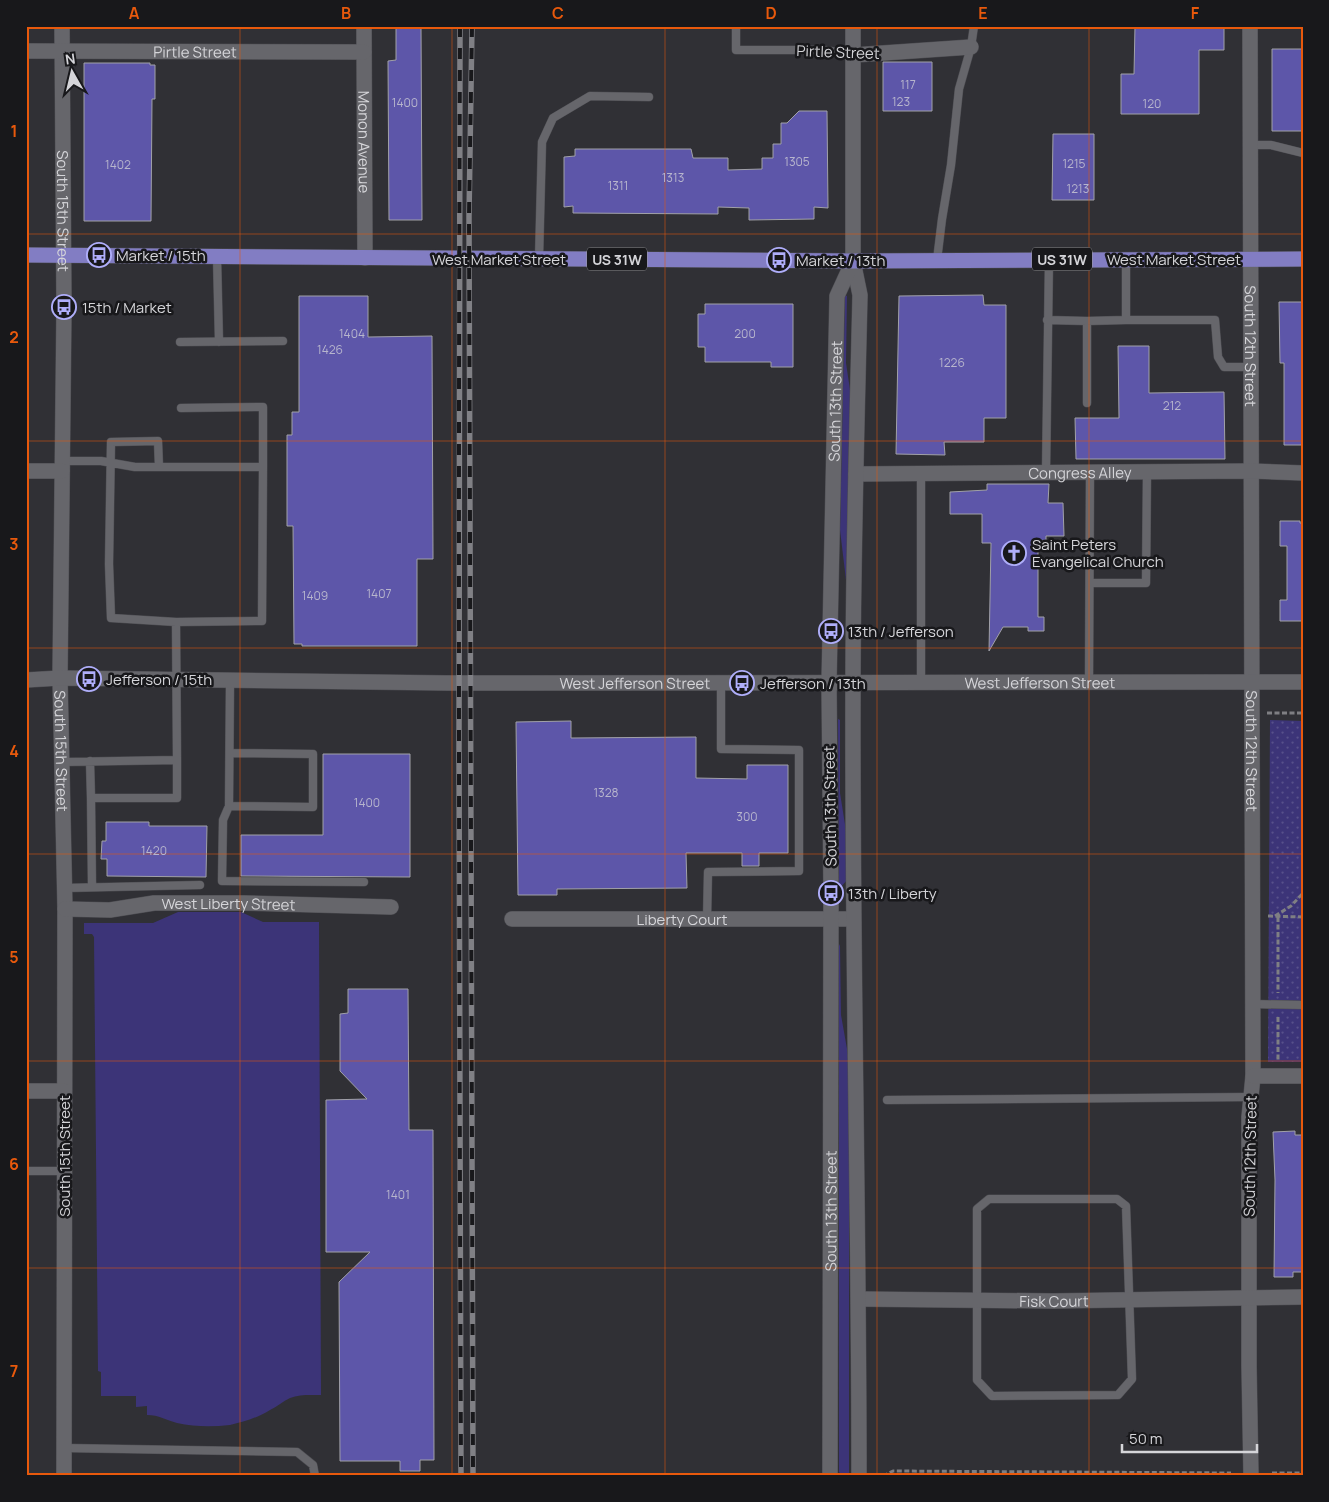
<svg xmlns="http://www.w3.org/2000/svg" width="1329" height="1502" font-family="Manrope,sans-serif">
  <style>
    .green { fill: #3c3478 }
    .park { fill: url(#park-dots) }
    .building { fill: #5d56a9; stroke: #a1a1a8 }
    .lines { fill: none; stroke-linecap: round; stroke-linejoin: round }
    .lane-casing { stroke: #4d4d52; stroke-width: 9 }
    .street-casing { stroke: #4d4d52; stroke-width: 16 }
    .secondary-casing { stroke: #4d4d52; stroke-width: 16 }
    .primary-casing { stroke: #4d4d52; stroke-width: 16 }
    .path { stroke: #7f7f83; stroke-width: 3; stroke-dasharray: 5 2.5; stroke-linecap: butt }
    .lane { stroke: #66666b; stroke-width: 8 }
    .street { stroke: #66666b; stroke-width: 15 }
    .secondary { stroke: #66666b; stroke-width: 15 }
    .primary { stroke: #827dc3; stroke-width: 15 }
    .rail-casing { stroke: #808085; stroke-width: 5.5 }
    .rail { stroke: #18181b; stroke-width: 4; stroke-dasharray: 11; stroke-linecap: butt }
    .grid { fill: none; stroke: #e8590c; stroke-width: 1; stroke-opacity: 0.55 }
    .labels { text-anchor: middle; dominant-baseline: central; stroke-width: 5; stroke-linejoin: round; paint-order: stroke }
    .number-label { font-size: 12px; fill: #b7b5cd }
    .shield { fill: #18181b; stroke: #9c9ca0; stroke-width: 1 }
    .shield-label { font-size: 14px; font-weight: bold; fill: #d5d5d9 }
    .street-label { font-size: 15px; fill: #d5d5d9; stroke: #18181b }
    .poi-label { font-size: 15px; fill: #d5d5d9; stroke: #18181b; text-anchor: start }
    .neatline { fill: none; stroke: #e8590c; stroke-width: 2 }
    .grid-label { font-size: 16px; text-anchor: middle; font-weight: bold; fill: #e8590c }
  </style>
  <defs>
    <pattern id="park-dots" width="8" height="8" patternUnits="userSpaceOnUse" patternTransform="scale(1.25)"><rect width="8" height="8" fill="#3c3478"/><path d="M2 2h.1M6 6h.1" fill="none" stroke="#57508b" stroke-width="1.8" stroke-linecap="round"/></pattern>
  </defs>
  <rect width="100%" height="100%" fill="#303035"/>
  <path class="green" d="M845,295l2,1 -1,67 7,47 -7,237v-67l-6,-50z
    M838,719l2,1v73l7,44 1,42 -9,10z
    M178,912h63l22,10h56l2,473c-10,0 -21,-1 -31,3 -7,3 -13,9 -20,12 -11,7 -26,12 -40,15 -18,2 -35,2 -53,-2 -11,-3 -18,-8 -30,-8v-9l-11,1v-11h-35v-24l-3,-1 -4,-434 -2,-3h-8v-11h69z
    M839,944l1,2 1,69 8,45v414l-7,2 -3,-4z"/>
  <path class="park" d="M1270,720l33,1v341h-35z"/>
  <path class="building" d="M396,26h25l1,194h-33l-1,-159 8,-1z
    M1135,26h89v24h-25v64h-78v-40h13z
    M1272,49h31v82h-31z
    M883,62h49v49h-49z
    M84,63h66v2h5v34h-3l-1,122h-67z
    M799,111h28l1,97 -14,-1v12l-65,1v-12l-31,-1v7l-145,-1v-7l-9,1v-50l11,-1v-7h116l2,9h35v12l34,-1v-11h11v-14h8v-21h6z
    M1053,134h41v66h-42z
    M983,295l1,10h22v113h-22v24h-40l1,13 -49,-1 3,-158z
    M299,296h69v41l64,-1 1,223h-16v87h-115v-2h-8l-1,-118h-6v-91h5v-23h7z
    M1279,302h24v143h-19v-82h-4z
    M705,304h88v63h-22v-5h-66v-15h-7v-33h7z
    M1118,346h31v47l75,-1 1,67h-149l-1,-41h44z
    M987,484h62l-1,19h15l1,33h-18v4l-8,1v76h6v14h-16v-4h-25l-14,24 2,-108h-9v-29h-32v-22l37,-2z
    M1280,521h20v2h3v98h-23v-21h7v-54h-7z
    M571,721v17l125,-1v41l51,1v-14h41v88h-29v13h-17v-13h-56l1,35 -130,1v6h-39l-2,-173z
    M323,754h87v123l-169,-1v-41h82z
    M106,822h43v4h58l-1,51 -99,-1v-17h-6l1,-18h4z
    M348,989h60l1,141h24l1,330h-14v11h-20v-10h-60l-1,-179 31,-30h-44v-152l41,-1 -27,-28v-57l8,-1z
    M1295,1131v4h8v137h-10v5h-19l1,-97 -2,-48z"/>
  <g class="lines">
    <defs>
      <path id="lane" d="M736,26v24h88l30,5
        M1250,145h21l32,8
        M217,257l2,85
        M539,259l3,-117 11,-24 37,-22 59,1
        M1126,259v61h89l3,37 6,10h27
        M937,260l5,-41 9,-54 8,-76 12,-42 3,-21
        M1047,320l40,1
        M180,342l103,-1
        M1087,403v-82l39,-1
        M181,408l82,-1v60
        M62,461h39l34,6h128l-1,154 -86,1
        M1046,472l3,-212
        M921,473v210
        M1090,583h56l1,-112
        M230,681l-1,125 -6,14 -1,61 142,1
        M1089,683l1,-211
        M90,761l1,37h86v-38
        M61,762l116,-2 -1,-138 -65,-4 -2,-54 2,-122 47,-1 1,26
        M91,798l1,89
        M229,806l84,1v-53l-83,-1
        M64,888l136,-3
        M707,920l1,-48 91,-1v-121l-78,-1v-66
        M1253,1004l50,1
        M887,1100l364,-3
        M26,1171h38
        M989,1199h128l9,7 6,173 -14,16 -126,1 -15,-16v-171z
        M64,1448l233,4 16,13 2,11"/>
      <g id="street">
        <path id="s1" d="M62,26l2,281 -4,371 5,231 -1,567"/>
        <path id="s2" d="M364,26l1,232"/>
        <path id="s3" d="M1250,26l3,1050 -4,41v249l2,110"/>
        <path id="s4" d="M26,51l338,1"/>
        <path d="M854,55l117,-8"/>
        <path d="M26,471h36"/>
        <path id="s5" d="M856,474l395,-3 52,2"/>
        <path id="s6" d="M65,909l45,1 44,-7h89l148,4"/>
        <path id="s7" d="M512,919h341"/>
        <path d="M1253,1076h50"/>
        <path d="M26,1091h38"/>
        <path id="s8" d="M859,1299l194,2 250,-4"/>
      </g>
      <g id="secondary">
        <path d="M853,26v235l7,34c-3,130 -7,261 -7,391 -1,264 6,527 6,790"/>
        <path id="s9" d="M26,680l34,-2 387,5 856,-1"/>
        <path id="s10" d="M830,1476l1,-583 -2,-210 8,-387 16,-35"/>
      </g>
      <path id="primary" d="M26,255l827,6 450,-2"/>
    </defs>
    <use href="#lane" class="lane-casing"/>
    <use href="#street" class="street-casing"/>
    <use href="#secondary" class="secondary-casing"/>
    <use href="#primary" class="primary-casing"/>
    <path class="path" d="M1267,713h36
      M1268,916l35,1
      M1275,916l16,-10 12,-13
      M1278,917v76
      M1278,1017v44
      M1272,1473h31
      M883,1476l10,-5 338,2"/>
    <use href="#lane" class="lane"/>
    <use href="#street" class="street"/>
    <use href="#secondary" class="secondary"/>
    <use href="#primary" class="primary"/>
    <defs>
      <path id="rail" d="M460,26c-2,483 -1,967 1,1450
        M472,26l-3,190 4,1260"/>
    </defs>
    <use href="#rail" class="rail-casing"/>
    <use href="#rail" class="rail"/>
  </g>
  <path class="grid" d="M240,26v1450M452,26v1450M665,26v1450M877,26v1450M1089,26v1450M26,234h1277M26,441h1277M26,648h1277M26,854h1277M26,1061h1277M26,1268h1277"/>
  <defs>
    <symbol id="bus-ring" viewBox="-11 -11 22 22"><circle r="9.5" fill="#18181b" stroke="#afaefa" stroke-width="1.5"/><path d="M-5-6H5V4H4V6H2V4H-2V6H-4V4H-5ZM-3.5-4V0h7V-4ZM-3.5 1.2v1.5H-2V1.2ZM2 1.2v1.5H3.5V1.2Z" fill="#afaefa"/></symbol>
    <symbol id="church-ring" viewBox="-11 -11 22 22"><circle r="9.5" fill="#18181b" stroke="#afaefa" stroke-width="1.5"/><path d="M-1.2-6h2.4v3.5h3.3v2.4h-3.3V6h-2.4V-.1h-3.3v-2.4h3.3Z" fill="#afaefa"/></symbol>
  </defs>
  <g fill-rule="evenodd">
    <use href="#bus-ring" x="85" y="241" width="28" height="28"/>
    <use href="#bus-ring" x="765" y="246" width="28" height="28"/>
    <use href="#bus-ring" x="50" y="293" width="28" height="28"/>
    <use href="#church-ring" x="1000" y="539" width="28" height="28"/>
    <use href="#bus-ring" x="817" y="617" width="28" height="28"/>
    <use href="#bus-ring" x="75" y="665" width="28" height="28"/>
    <use href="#bus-ring" x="728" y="669" width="28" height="28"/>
    <use href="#bus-ring" x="817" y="879" width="28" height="28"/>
  </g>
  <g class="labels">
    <g class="number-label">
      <text x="908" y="84">117</text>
      <text x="901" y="101">123</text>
      <text x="405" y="102">1400</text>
      <text x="1152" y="103">120</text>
      <text x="797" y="161">1305</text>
      <text x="1074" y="163">1215</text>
      <text x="118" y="164">1402</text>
      <text x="673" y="177">1313</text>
      <text x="618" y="185">1311</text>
      <text x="1078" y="188">1213</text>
      <text x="352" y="333">1404</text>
      <text x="745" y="333">200</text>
      <text x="330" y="349">1426</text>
      <text x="952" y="362">1226</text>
      <text x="1172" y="405">212</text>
      <text x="379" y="593">1407</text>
      <text x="315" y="595">1409</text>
      <text x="606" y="792">1328</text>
      <text x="367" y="802">1400</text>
      <text x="747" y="816">300</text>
      <text x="154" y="850">1420</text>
      <text x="398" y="1194">1401</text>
    </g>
    <g class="shield">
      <rect x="587" y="247.5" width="60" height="23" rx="4"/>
      <rect x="1032" y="247.5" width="60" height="23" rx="4"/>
    </g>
    <g class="shield-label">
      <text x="617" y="259">US 31W</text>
      <text x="1062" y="259">US 31W</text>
    </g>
    <g class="street-label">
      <text stroke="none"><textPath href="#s4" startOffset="169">Pirtle Street</textPath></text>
      <text transform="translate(838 52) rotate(2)">Pirtle Street</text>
      <text stroke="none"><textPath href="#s2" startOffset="116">Monon Avenue</textPath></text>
      <text stroke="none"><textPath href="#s1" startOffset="185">South 15th Street</textPath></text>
      <text x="499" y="259">West Market Street</text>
      <text x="1174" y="259">West Market Street</text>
      <text stroke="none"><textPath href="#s3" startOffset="320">South 12th Street</textPath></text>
      <text stroke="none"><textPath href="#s10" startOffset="1075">South 13th Street</textPath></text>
      <text stroke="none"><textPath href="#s5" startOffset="224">Congress Alley</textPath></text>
      <text stroke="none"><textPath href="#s9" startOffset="609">West Jefferson Street</textPath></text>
      <text stroke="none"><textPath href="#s9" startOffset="1014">West Jefferson Street</textPath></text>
      <text stroke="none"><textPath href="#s1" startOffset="725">South 15th Street</textPath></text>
      <text stroke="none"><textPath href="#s3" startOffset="725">South 12th Street</textPath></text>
      <text transform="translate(830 806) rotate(-91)">South 13th Street</text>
      <text stroke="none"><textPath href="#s6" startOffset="164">West Liberty Street</textPath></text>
      <text stroke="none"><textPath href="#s7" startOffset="170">Liberty Court</textPath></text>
      <text transform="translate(64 1156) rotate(-90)">South 15th Street</text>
      <text transform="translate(1250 1156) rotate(-89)">South 12th Street</text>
      <text stroke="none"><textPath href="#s10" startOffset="265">South 13th Street</textPath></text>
      <text stroke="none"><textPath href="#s8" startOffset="195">Fisk Court</textPath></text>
    </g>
    <g class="poi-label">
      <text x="116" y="255">Market / 15th</text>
      <text x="796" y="260">Market / 13th</text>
      <text x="82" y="307">15th / Market</text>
      <text x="1032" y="544">Saint Peters<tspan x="1032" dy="17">Evangelical Church</tspan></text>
      <text x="848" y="631">13th / Jefferson</text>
      <text x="106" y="679">Jefferson / 15th</text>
      <text x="760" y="683">Jefferson / 13th</text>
      <text x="848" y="893">13th / Liberty</text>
    </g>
  </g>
  <rect width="1329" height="1502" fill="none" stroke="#18181b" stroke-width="55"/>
  <g transform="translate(72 72) rotate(352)" stroke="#18181b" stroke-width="4" paint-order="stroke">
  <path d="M0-4L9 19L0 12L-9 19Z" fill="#d5d5d9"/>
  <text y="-8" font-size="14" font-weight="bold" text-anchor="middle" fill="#d5d5d9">N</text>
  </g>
  <path d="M1122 1444v8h135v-8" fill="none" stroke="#d5d5d9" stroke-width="2.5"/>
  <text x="1129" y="1444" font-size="15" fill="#d5d5d9" stroke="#18181b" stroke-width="4" paint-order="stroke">50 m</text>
  <rect x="28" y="28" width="1274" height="1446" class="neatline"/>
  <g class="grid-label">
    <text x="134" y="19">A</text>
    <text x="346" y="19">B</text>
    <text x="558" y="19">C</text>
    <text x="771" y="19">D</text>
    <text x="983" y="19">E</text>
    <text x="1195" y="19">F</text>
    <text x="14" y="137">1</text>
    <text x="14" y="343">2</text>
    <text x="14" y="550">3</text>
    <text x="14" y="757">4</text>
    <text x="14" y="963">5</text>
    <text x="14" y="1170">6</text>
    <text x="14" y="1377">7</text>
  </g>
</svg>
